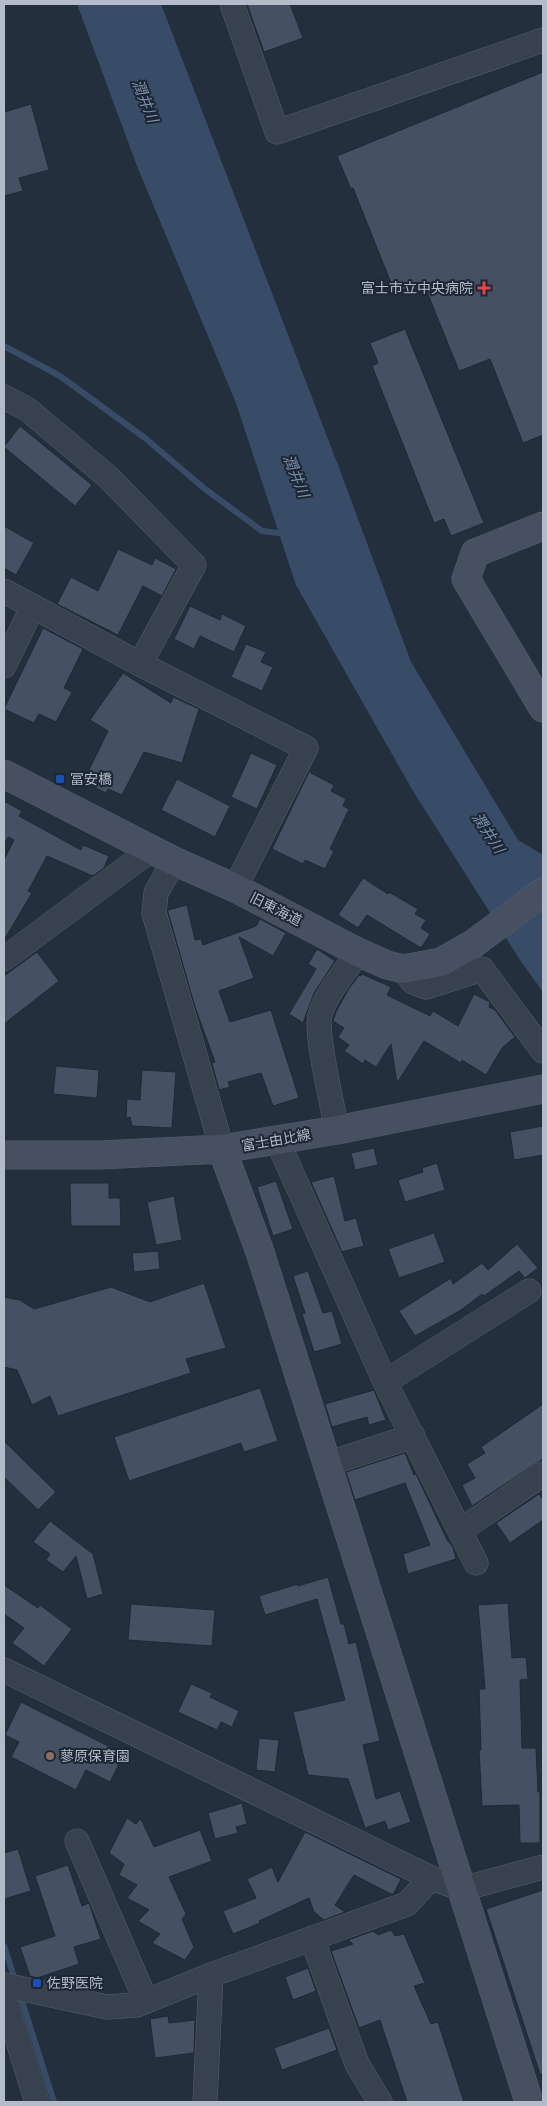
<svg xmlns="http://www.w3.org/2000/svg" width="547" height="2106" font-family="'Work Sans','Noto Sans JP',sans-serif">
  <style>
    .water { fill: #394c67 }
    .lines { fill: none; stroke-linecap: round; stroke-linejoin: round }
    .stream { stroke: #394c67; stroke-width: 6 }
    .building { fill: #455162; stroke: #1f2835 }
    .street-casing { stroke: #565f6c; stroke-width: 25 }
    .secondary-casing { stroke: #565f6c; stroke-width: 29 }
    .street { stroke: #38414e; stroke-width: 24 }
    .secondary { stroke: #465061; stroke-width: 28 }
    .health-dot { fill: #e0444e; stroke: #1d2633; stroke-width: 2 }
    .transit-dot { fill: #1a4fb4; stroke: #1d2633; stroke-width: 2 }
    .education-dot { fill: #8d6e63; stroke: #1d2633; stroke-width: 2 }
    .labels { text-anchor: middle; dominant-baseline: central; stroke-width: 4; stroke-linejoin: round; paint-order: stroke }
    .poi-label { font-size: 14px; fill: #b4bcc9; stroke: #1d2633; text-anchor: start }
    .street-label { font-size: 14px; fill: #b4bcc9; stroke: #1d2633 }
    .water-label { font-size: 15px; font-style: italic; fill: #7c92b1; stroke: #1d2633 }
  </style>
  <rect width="100%" height="100%" fill="#242f3e"/>
  <path class="water" d="M77,4h84l180,469 70,189 107,178 25,15v137l-23,-32 -107,-169 -117,-206 -60,-182 -99,-237z"/>
  <g class="lines">
    <path class="stream" d="M4,346l56,30 85,62 60,51 57,42 25,3
      M4,1946l12,37
      M20,1995l34,107"/>
  </g>
  <path class="building" d="M247,4h43l13,34 -39,14z
    M543,72v363l-20,8 -33,-84 -31,12 -36,-89 -28,11 -42,-105 -2,1 -14,-33z
    M31,104l18,66 -30,8 4,13 -19,5v-84z
    M405,329l79,194 -33,13 -7,-17 -10,4 -62,-157 6,-3 -8,-20z
    M20,426l72,59 -17,21 -71,-59z
    M4,526l30,17 -18,32 -12,-7z
    M118,549l34,16 3,-7 21,11 -14,27 -19,-10 -25,49 -61,-31 14,-27 27,14z
    M190,606l30,14 2,-6 24,12 -12,26 -34,-16 -6,13 -20,-10z
    M43,628l40,21 -19,39 8,4 -16,30 -17,-8 -5,9 -30,-14z
    M246,644l20,8 -5,10 12,5 -11,24 -31,-14z
    M123,673l48,30 2,-6 26,12 -17,54 -38,-11 -22,43 -14,-6 -2,4 -23,-11 25,-51 -18,-11z
    M251,753l26,12 -20,44 -26,-12z
    M309,772l25,13 -3,6 15,8 -3,7 6,3 -19,40 4,2 -9,18 -20,-9 -2,4 -31,-15z
    M177,779l53,27 -15,31 -54,-27z
    M4,801l18,10 -3,5 62,34 2,-5 26,11 -5,12 -11,8 -46,-20 -19,35 4,2 -28,47v-80l10,-20 -6,-3 -4,8z
    M363,878l25,16 1,-2 29,17 -3,5 11,6 -5,8 9,6 -9,14 -54,-33 -9,13 -20,-13z
    M187,905l8,35 6,-1 2,6 53,-19 4,-7 26,14 -13,23 -34,-19 15,41 -35,13 11,31 41,-12 28,88 -26,8 -12,-33 -33,9 2,5 -11,3 -7,-27 3,-1 -20,-55 -27,-95v-2z
    M317,949l18,12 -21,32 -11,30 -14,-9 27,-45 -8,-5z
    M37,952l22,29 -55,43v-48z
    M362,974l29,13 -4,8 43,21 3,-5 25,15 16,-32 16,8 -1,5 6,3 20,27 -13,11 -16,27 -24,-15 -1,3 -37,-22 -27,42 -6,-39 -15,23 -11,-7 -2,4 -19,-13 5,-6 -11,-8 6,-9 -11,-7 3,-9 12,-22 11,-15 2,1z
    M56,1066l43,4 -2,28 -44,-4z
    M142,1070l34,2 -4,56 -40,-2 -2,-9 -4,1 1,-19 13,1z
    M543,1126v29l-29,5 -4,-28z
    M374,1148l4,17 -23,5 -4,-17z
    M437,1163l8,27 -40,12 -7,-22 25,-8 -1,-4z
    M334,1176l11,45 11,-3 8,28 -22,6 -31,-70z
    M276,1181l17,48 -20,7 -16,-49z
    M70,1183h39v15h11l1,28h-50z
    M174,1196l8,44 -26,5 -9,-43z
    M434,1233l11,29 -46,16 -11,-29z
    M517,1244l21,24 -13,10 -6,-7 -35,25 -2,-2 -21,16 -46,26 -16,-25 52,-33 2,6 29,-21 6,7z
    M158,1251l2,18 -26,3 -2,-19z
    M308,1271l15,42 9,-2 10,33 -28,8 -12,-38 3,-1 -12,-37z
    M204,1283l22,65 -40,11 5,14 -133,43 -8,-20 -18,9 -15,-35 -13,-3v-70l16,3 14,9 77,-22 39,15z
    M260,1388l18,53 -34,11 -3,-9 -112,38 -15,-44z
    M374,1390l12,30 -17,5 -2,-8 -35,10 -7,-23z
    M543,1404v55l-71,47 -10,-21 13,-7 -8,-14 18,-11 -4,-6z
    M4,1441l52,51 -18,18 -34,-33z
    M405,1453l9,22 2,-1 31,66 6,7 3,12 -48,15 -5,-20 27,-9 -25,-62 -50,17 -9,-28z
    M539,1494l4,6v20l-33,23 -14,-20z
    M50,1521l43,33 10,40 -16,5 -11,-43 -13,16 -17,-12 4,-6 -17,-12z
    M328,1577l13,47h3l5,20 7,-2 24,99 -17,4 13,54 24,-8 11,31 -23,8 -3,-9 -20,7 -17,-49 -40,-4 -15,-63 52,-12 -28,-101 -52,16 -6,-19 39,-12v2z
    M4,1585l34,23 2,-3 32,24 -28,37 -32,-23 12,-15 -20,-14z
    M508,1603l4,55 14,-1 2,22 -8,1 2,68h14l2,44h2v51h-20l-1,-38 -37,1 -3,-56h2l-2,-61h6l-7,-84z
    M131,1604l84,6 -3,36 -84,-6z
    M191,1684l21,9 -2,4 29,14 -7,16 -11,-5 -4,8 -39,-18z
    M21,1702l103,52 -14,28 -24,-12 -10,20 -65,-33 8,-15 -14,-7z
    M259,1738l20,2 -4,32 -19,-2z
    M242,1803l5,21 -11,3 2,6 -23,6 -7,-26z
    M127,1818l9,6 5,-5 13,28 46,-17 12,31 -43,16 17,37 -4,5 12,28 -9,13 -33,-17 8,-9 -22,-13 11,-11 -22,-12 10,-13 -18,-10 5,-11 -15,-11z
    M305,1832l96,47 -8,16 -39,-20 -19,30 10,7 -21,8 -10,-8 -5,-14 -50,23 1,2 -27,11 -10,-23 33,-13 -9,-19 25,-12 6,15z
    M18,1849l13,42 -27,8v-46z
    M68,1865l14,41 7,-3 12,36 -27,8 5,17 -42,14 -7,-2 -10,-29 35,-11 -20,-60z
    M543,1890v184h-3l-54,-165z
    M391,1930l4,6 9,-2 21,49 -11,3 17,38 7,-2 26,80h-57l-27,-82 -21,8 -28,-77 22,-7 -5,-4 25,-9 5,4z
    M308,1968l8,23 -23,9 -8,-23z
    M168,2016l1,7 26,-3 -1,33 -39,5 -5,-39z
    M329,2028l8,22 -55,20 -8,-22z"/>
  <g class="lines">
    <defs>
      <path id="street" d="M232,4l45,128 266,-92
        M4,397l23,12 81,68 86,88 -54,99
        M4,591l136,73 166,84 -71,140
        M4,666l29,-60
        M174,861l-18,32 -2,20 68,236
        M4,959l148,-110
        M403,969l10,13 13,5 56,-18 61,82
        M337,1130c-4,-23 -22,-96 -17,-115 6,-22 26,-44 38,-63
        M277,1140l108,242 91,181
        M385,1382l144,-91
        M327,1464l86,-28
        M461,1530l82,-56
        M4,1670l427,208 31,11 81,-22
        M77,1841l69,160
        M312,1938l45,126 23,38
        M4,1985l103,22 30,-2 74,-30 196,-71 24,-26
        M4,1997l33,105
        M205,2102l6,-127"/>
      <path id="secondary" d="M543,526l-68,27 -9,26 77,129
        M4,774l170,87 61,27 123,64 29,13 16,4 38,-7 32,-18 70,-52
        M222,1149l38,103 269,850
        M4,1155h96l122,-6 115,-19 206,-41"/>
    </defs>
    <use href="#street" class="street-casing"/>
    <use href="#secondary" class="secondary-casing"/>
    <use href="#street" class="street"/>
    <use href="#secondary" class="secondary"/>
  </g>
  <path class="health-dot" d="M481.5 280.5h5v5h5v5h-5v5h-5v-5h-5v-5h5z"/>
  <g class="transit-dot">
    <rect x="55" y="774" width="10" height="10" rx="2.5"/>
    <rect x="32" y="1978" width="10" height="10" rx="2.5"/>
  </g>
  <circle class="education-dot" cx="50" cy="1756" r="5"/>
  <g class="labels">
    <g class="poi-label">
      <text x="473" y="288" text-anchor="end">富士市立中央病院</text>
      <text x="70" y="779">冨安橋</text>
      <text x="60" y="1756">蓼原保育園</text>
      <text x="47" y="1983">佐野医院</text>
    </g>
    <g class="street-label">
      <text transform="translate(276 909) rotate(27)">旧東海道</text>
      <text transform="translate(276 1140) rotate(-10)">富士由比線</text>
    </g>
    <g class="water-label">
      <text transform="translate(145 101) rotate(68)">潤井川</text>
      <text transform="translate(296 476) rotate(68)">潤井川</text>
      <text transform="translate(488 833) rotate(57)">潤井川</text>
    </g>
  </g>
  <rect width="547" height="2106" fill="none" stroke="#b4bcc9" stroke-width="10"/>
</svg>
